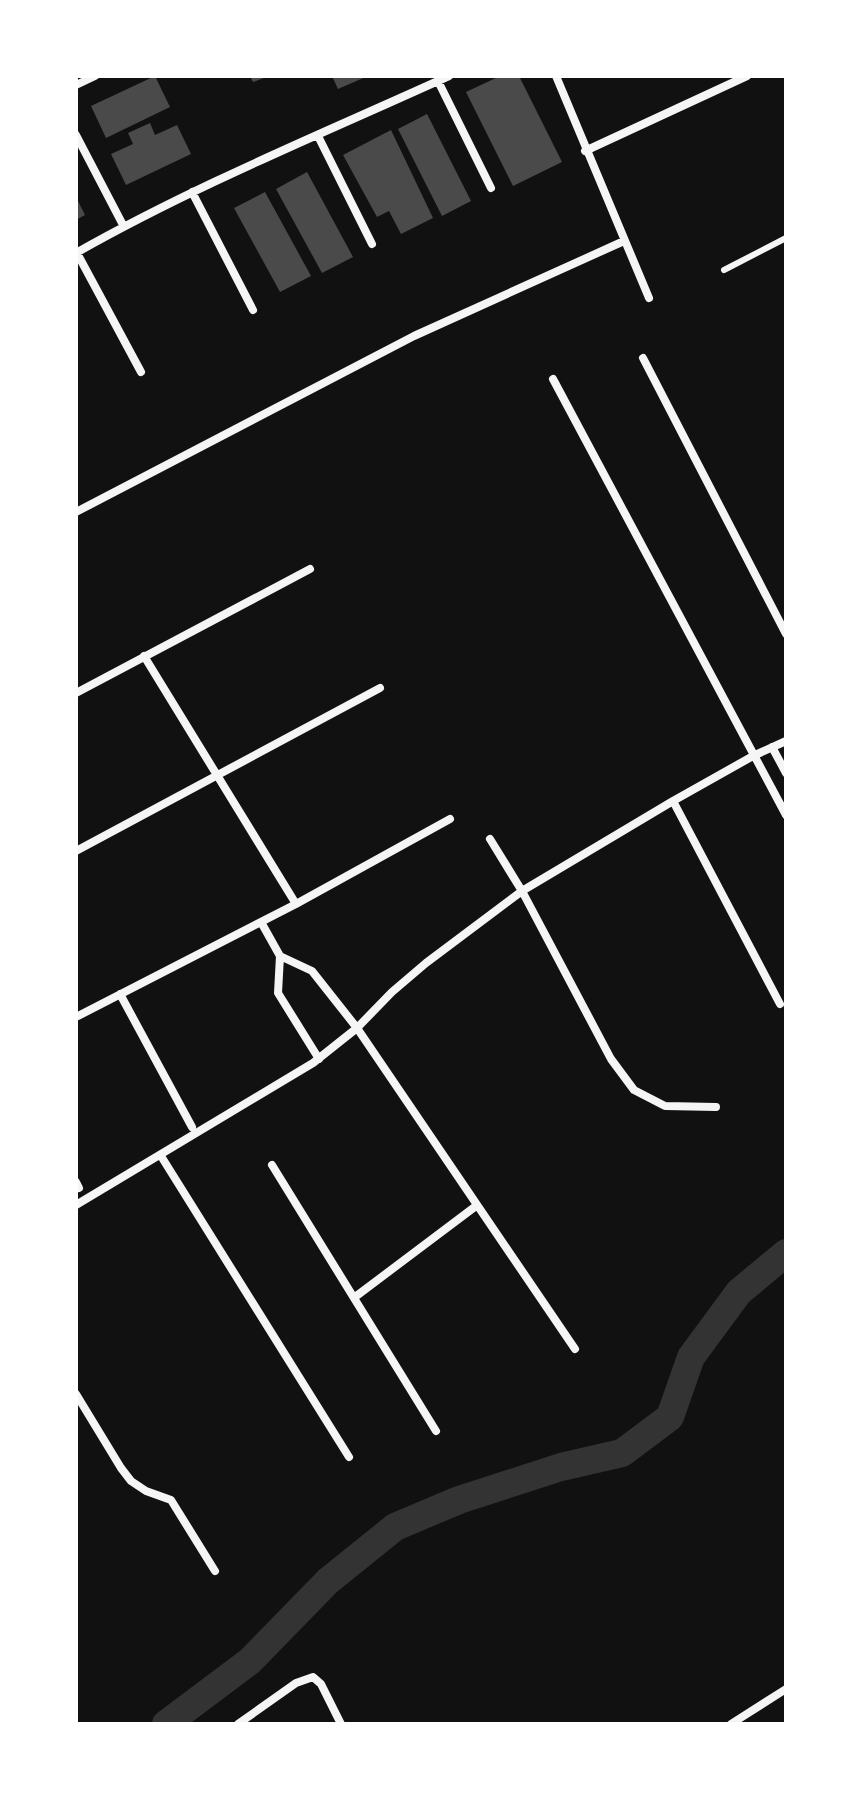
<svg xmlns="http://www.w3.org/2000/svg" width="862" height="1800" font-family="'Public Sans',sans-serif">
  <style>
    .lines { fill: none; stroke-linecap: round; stroke-linejoin: round }
    .canal { stroke: #333; stroke-width: 28 }
    .building { fill: #4a4a4a }
    .service { stroke: #f5f5f5; stroke-width: 6 }
    .minor { stroke: #f5f5f5; stroke-width: 8 }
  </style>
  <rect width="100%" height="100%" fill="#111"/>
  <g class="lines">
    <path class="canal" d="M166,1724l84,-63 78,-80 67,-54 64,-27 102,-33 61,-14 48,-36 21,-60 48,-65 47,-39"/>
  </g>
  <path class="building" d="M155,76l15,31 -64,31 -15,-32z
    M250,76h19l-16,6z
    M332,76h36l-30,13z
    M500,76h19l43,86 -49,24 -47,-94z
    M427,114l44,87 -29,15 -44,-87z
    M150,123l5,12 22,-10 14,29 -65,31 -15,-31 22,-10 -5,-11z
    M391,130l42,88 -32,16 -12,-23 -12,6 -34,-62z
    M307,172l46,85 -31,16 -46,-84z
    M265,192l46,84 -31,16 -46,-84z
    M76,197l9,18 -9,5z"/>
  <g class="lines">
    <path class="service" d="M724,270l62,-32"/>
    <path class="minor" d="M556,76l93,222
      M438,81l53,107
      M76,85l19,-9
      M76,135l47,90
      M318,136l54,108
      M585,151l162,-75
      M192,192l61,118
      M76,253c120,-68 248,-120 373,-177
      M77,253l64,119
      M643,358l143,276
      M553,379l233,436
      M76,512l338,-176 210,-95
      M144,656l152,248
      M76,693l234,-124
      M772,747l14,26
      M673,801l107,203
      M490,839l32,52 89,168 23,31 31,16 51,1
      M76,851l304,-163
      M261,922l19,34 -2,37 41,66
      M280,956l32,15 45,57 218,321
      M120,994l72,133
      M76,1017l220,-113 154,-85
      M161,1156l188,301
      M272,1165l164,266
      M76,1182l3,6
      M76,1205l237,-142 44,-35 35,-36 34,-29 96,-72 151,-90 80,-45 33,-15
      M355,1297l121,-91
      M76,1394l45,74 10,13 15,10 25,9 44,71
      M238,1724l58,-41 17,-6 8,7 20,40
      M731,1724l55,-35"/>
  </g>
  <rect width="862" height="1800" fill="none" stroke="#ffffff" stroke-width="156"/>
</svg>
